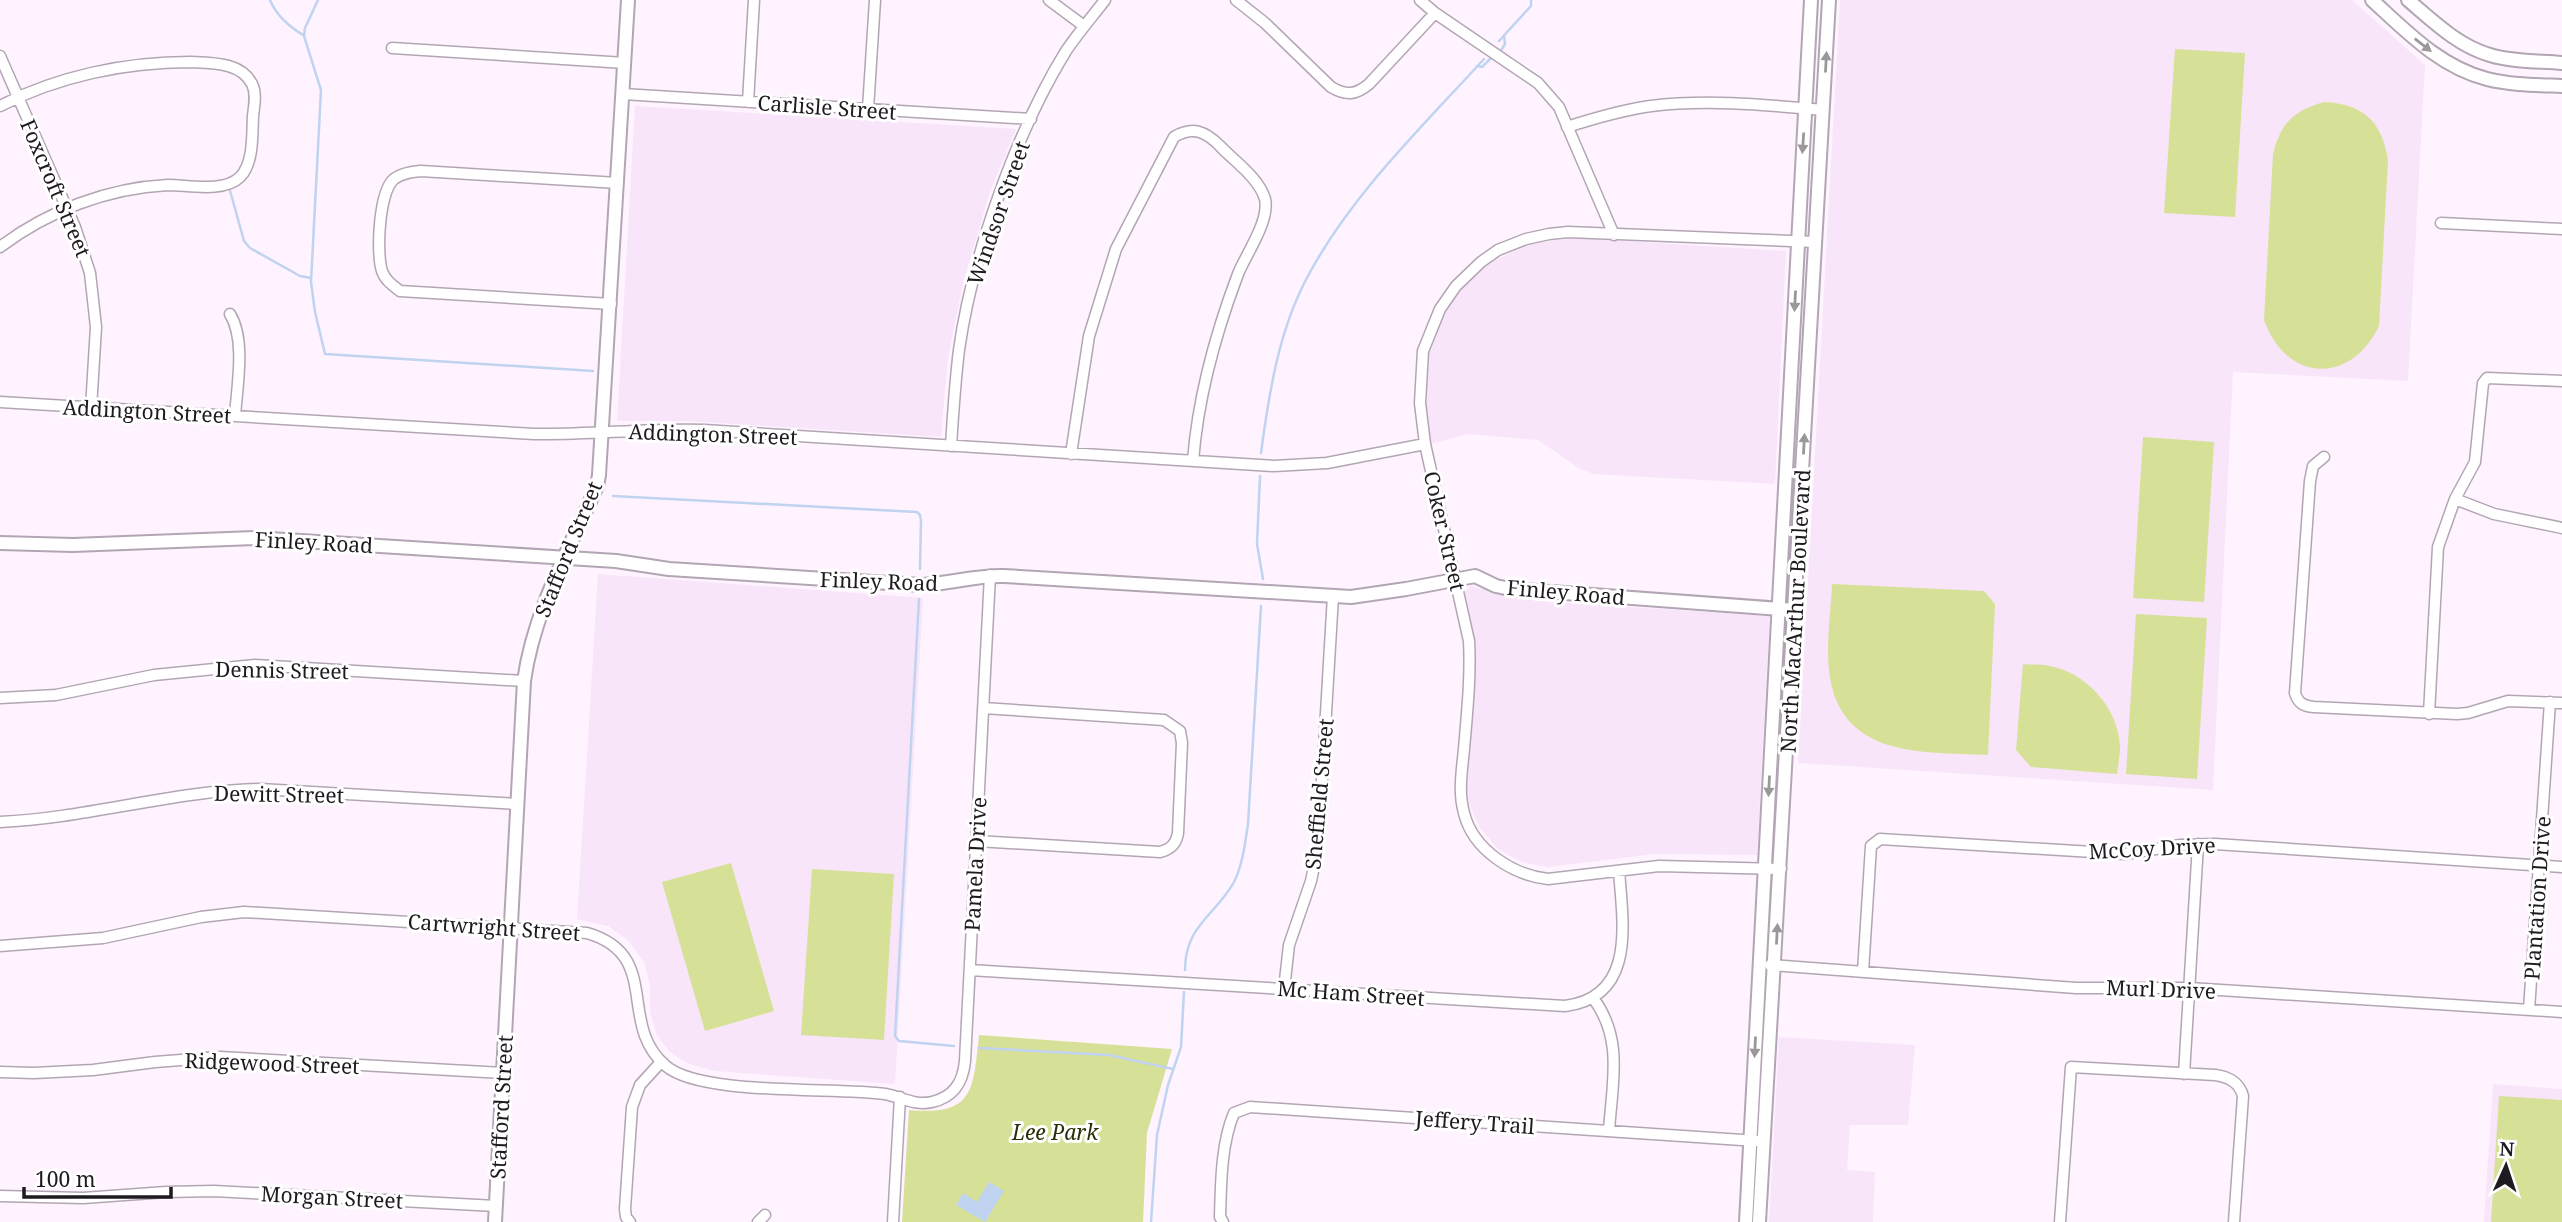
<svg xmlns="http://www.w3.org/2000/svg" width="2562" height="1222" font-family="'Noto Serif',serif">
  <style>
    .built { fill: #f8e5fa }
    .green { fill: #d7e097 }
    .water { fill: #c0d3f0 }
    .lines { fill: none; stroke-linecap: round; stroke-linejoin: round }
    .stream { stroke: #c0d3f0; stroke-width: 2.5 }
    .minor-casing { stroke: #b3a6b4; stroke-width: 13 }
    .tertiary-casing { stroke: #b3a6b4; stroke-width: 16 }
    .secondary-casing { stroke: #b3a6b4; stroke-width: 16 }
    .minor { stroke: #fff; stroke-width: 10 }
    .tertiary { stroke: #fff; stroke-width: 12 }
    .secondary { stroke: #fff; stroke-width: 12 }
    .oneway { fill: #9a989b }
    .labels { text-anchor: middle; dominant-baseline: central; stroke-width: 6; stroke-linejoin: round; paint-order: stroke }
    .street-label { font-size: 21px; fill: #1f1a20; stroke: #fff }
    .park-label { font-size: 21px; font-style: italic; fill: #2b2e07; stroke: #fff }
  </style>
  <rect width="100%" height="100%" fill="#fef3ff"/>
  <path class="built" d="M1840,0h512l73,65 -17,316 -175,-9 -20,418 -415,-27z
    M635,106l381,23 -26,63 -27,91 -15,75 -7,79 -253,-16h-71z
    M1576,238l210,13 -11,233 -181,-10 -14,-5 -42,-29 -70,-6 -37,10 -6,-33 -1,-43 12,-42 24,-37 33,-28 40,-18z
    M598,574l325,24 -28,486 -180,-13 -26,-7 -19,-12 -13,-16 -7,-24v-26l-5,-22 -16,-23 -21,-15 -31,-7z
    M1470,586l67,15 233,15 -13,239 -102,-1 -107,13 -27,-5 -23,-13 -18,-21 -11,-24 -3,-27 8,-129 -9,-56z
    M1779,1037l136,8 -7,80h-58l-3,45 28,2 -2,50h-104z
    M2493,1084l69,5v133h-78z"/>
  <path class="green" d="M2175,49l70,4 -10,164 -71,-4z
    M2324,102c39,2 58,19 64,58l-9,166c-29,60 -93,56 -115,-6l9,-166c8,-31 20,-43 51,-52z
    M2143,437l71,5 -10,160 -71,-4z
    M1832,584l152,7 11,13 -7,151c-67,-3 -150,3 -159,-85 -3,-28 2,-58 3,-86z
    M2136,614l71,4 -10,161 -71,-5z
    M2023,664c9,1 19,0 27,2 37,7 69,43 70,81 0,9 -2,18 -3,27l-86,-7 -15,-17z
    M731,863l43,148 -69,20 -43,-149z
    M812,869l82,5 -10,166 -83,-5z
    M979,1035l193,14 -25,84 -4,89h-241l7,-112c65,6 64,-19 70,-75z
    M2499,1096l63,4v122h-71z"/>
  <path class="water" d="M989,1182l15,9 -19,31 -29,-17 7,-12 14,9z"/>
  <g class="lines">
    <path class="stream" d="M270,0c6,15 20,27 33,35
      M318,0l-13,28 -1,8 17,54 -10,192 4,30 10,42 268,17
      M1499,41l32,-35v-6
      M1500,52l5,-8 -1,-8
      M1477,66l5,1 11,-11
      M229,187l15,54 6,7 50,28 11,2
      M1261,453c8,-60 18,-125 48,-179 44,-81 113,-147 175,-215
      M1260,476l-3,68 6,35
      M613,496l304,16 3,3 1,5 -1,49
      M919,599l-24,437 4,5 55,5
      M1185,970c0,-45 31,-55 49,-88 9,-18 11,-39 14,-58l13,-218
      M979,1048l130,7 64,14
      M1151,1222l6,-87 11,-50 13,-38 3,-55"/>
    <defs>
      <path id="minor" d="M1049,0l35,26
        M1236,0l29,23 66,64c15,9 25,8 38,-3l66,-71
        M1420,0l15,13 103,70 21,24 55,128
        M392,48l233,15
        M0,56l75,171 15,46 6,54 -5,81
        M623,94l408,25
        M748,102l6,-102
        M0,106c58,-30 126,-44 190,-44 22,1 51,0 62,22 5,10 2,22 1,32 -1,18 1,47 -13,61 -16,16 -52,8 -72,8 -61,3 -120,26 -168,62
        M868,109l7,-109
        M1567,127c28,-9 55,-17 84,-21 57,-7 115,-1 172,4
        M2441,223l121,6
        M611,304l-211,-13c-8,-6 -15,-11 -18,-20 -6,-18 -3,-80 12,-92 8,-6 18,-7 27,-8l197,12
        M230,314c16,26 7,72 5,102
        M0,402l534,32c57,1 113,-6 170,-4l570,36 53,-3 98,-19
        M951,446c2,-32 4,-64 8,-96 13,-93 57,-218 107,-299 12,-18 26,-34 39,-51
        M1071,454l18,-118 27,-87 58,-112c19,-11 31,-6 46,9 14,15 39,32 45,53 5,22 -19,55 -27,75 -23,61 -40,122 -45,187
        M2324,457l-11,9 -3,15 -15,212c3,10 8,13 19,14l143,7 11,-1 40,-12 54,2
        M2455,499l39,15 68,14
        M0,698l56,-3 98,-20 101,-10 269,16
        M2429,714l9,-167 17,-48 20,-37 8,-79 4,-5 75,3
        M0,822c88,-4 172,-31 260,-33l258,15
        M977,841l183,11c11,-3 16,-8 18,-19l4,-90 -2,-12 -16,-11 -181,-12
        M1781,869l-122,-3 -111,13c-35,-4 -75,-29 -84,-66 -6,-21 -2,-43 0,-64 3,-36 7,-72 5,-108l-44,-197 -5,-41 3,-52 17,-42 16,-23 25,-24 17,-12 28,-11 23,-5 19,-2 248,10
        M0,946l103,-8 98,-21 43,-5 343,21c76,22 29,91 79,133 35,30 168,21 219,28 16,3 30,12 47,8 22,-5 31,-20 33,-41l25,-486
        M1770,965l306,23h113l373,24
        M970,970l595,36c71,-9 58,-82 54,-135
        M1863,972l8,-126 9,-7 245,15 55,-9 35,-1 347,23
        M1284,989l5,-44 22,-64 7,-34 15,-251
        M1593,998c31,41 19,85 16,133
        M2529,1010l21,-308
        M0,1072l34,1 59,-3 62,-8 65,-5 283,16
        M2184,1074l14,-230
        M0,1196l83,2 83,-6 48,-1 282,15
        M630,1222l-4,-5 -1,-8 7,-102 8,-22 21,-23
        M758,1222l7,-7
        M893,1222l7,-125
        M1223,1222l-3,-5c1,-34 1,-73 14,-104l16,-6 507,34
        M2060,1222l11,-155 144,8c14,2 24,7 28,21l-9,126"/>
      <path id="tertiary" d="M0,543l73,2 181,-7 362,23 53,8 252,16c28,-1 55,-10 83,-9l347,21 55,-8 69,-13 21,10 14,3 285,21
        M495,1222l29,-541c10,-71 45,-131 73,-195l2,-11 29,-475"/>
      <path id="secondary" d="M2372,0c34,31 68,67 115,79 24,6 50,6 75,7
        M2408,0c25,21 50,46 82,55 23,7 48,6 72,8
        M1746,1222l65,-1222
        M1759,1222l70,-1222"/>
    </defs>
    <use href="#minor" class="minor-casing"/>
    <use href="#tertiary" class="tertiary-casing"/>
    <use href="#secondary" class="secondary-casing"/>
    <use href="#minor" class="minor"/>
    <use href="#tertiary" class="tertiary"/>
    <use href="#secondary" class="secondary"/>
  </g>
  <defs><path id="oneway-solid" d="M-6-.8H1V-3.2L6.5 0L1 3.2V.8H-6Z" transform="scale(1.75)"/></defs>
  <g class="oneway">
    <use href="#oneway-solid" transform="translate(2423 45) rotate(38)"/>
    <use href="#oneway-solid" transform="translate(1826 62) rotate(-87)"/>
    <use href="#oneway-solid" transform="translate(1803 143) rotate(94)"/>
    <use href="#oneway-solid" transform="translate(1795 301) rotate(93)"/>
    <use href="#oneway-solid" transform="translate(1804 444) rotate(-87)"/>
    <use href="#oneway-solid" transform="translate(1769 786) rotate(93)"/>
    <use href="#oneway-solid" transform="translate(1777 934) rotate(-87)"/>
    <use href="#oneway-solid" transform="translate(1755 1047) rotate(93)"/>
  </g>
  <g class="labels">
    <g class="street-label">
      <text transform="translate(827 107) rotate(4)">Carlisle Street</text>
      <text transform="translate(56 188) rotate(67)">Foxcroft Street</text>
      <text transform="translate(998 213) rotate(-71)">Windsor Street</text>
      <text transform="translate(147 411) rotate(3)">Addington Street</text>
      <text transform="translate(713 434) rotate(2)">Addington Street</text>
      <text transform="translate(1445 531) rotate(77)">Coker Street</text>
      <text transform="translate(314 542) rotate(3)">Finley Road</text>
      <text transform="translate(568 549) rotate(-68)">Stafford Street</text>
      <text transform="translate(879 581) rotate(2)">Finley Road</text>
      <text transform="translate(1566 592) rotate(5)">Finley Road</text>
      <text transform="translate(1795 611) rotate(-87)">North MacArthur Boulevard</text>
      <text transform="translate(282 670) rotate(1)">Dennis Street</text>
      <text transform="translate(279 794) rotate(1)">Dewitt Street</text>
      <text transform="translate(1319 794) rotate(-85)">Sheffield Street</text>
      <text transform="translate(2152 848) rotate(-3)">McCoy Drive</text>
      <text transform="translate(975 864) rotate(-87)">Pamela Drive</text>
      <text transform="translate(2537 898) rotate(-86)">Plantation Drive</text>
      <text transform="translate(494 927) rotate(4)">Cartwright Street</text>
      <text transform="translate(2161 989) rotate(2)">Murl Drive</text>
      <text transform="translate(1351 993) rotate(4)">Mc Ham Street</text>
      <text transform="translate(272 1063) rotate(2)">Ridgewood Street</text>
      <text transform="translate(501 1107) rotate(-87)">Stafford Street</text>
      <text transform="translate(1475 1122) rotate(4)">Jeffery Trail</text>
      <text transform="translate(332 1197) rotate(3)">Morgan Street</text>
    </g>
    <g class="park-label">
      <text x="1055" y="1132">Lee Park</text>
    </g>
  </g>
  <g transform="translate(2506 1166) rotate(3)" stroke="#ffffff" stroke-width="5" paint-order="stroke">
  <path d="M0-5L12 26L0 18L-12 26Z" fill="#1f1a20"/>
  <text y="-10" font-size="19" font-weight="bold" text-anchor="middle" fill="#1f1a20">N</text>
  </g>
  <path d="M24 1187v10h147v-10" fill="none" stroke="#1f1a20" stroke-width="3.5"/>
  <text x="35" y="1187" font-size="21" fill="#1f1a20" stroke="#ffffff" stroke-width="5" paint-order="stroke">100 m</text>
</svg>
